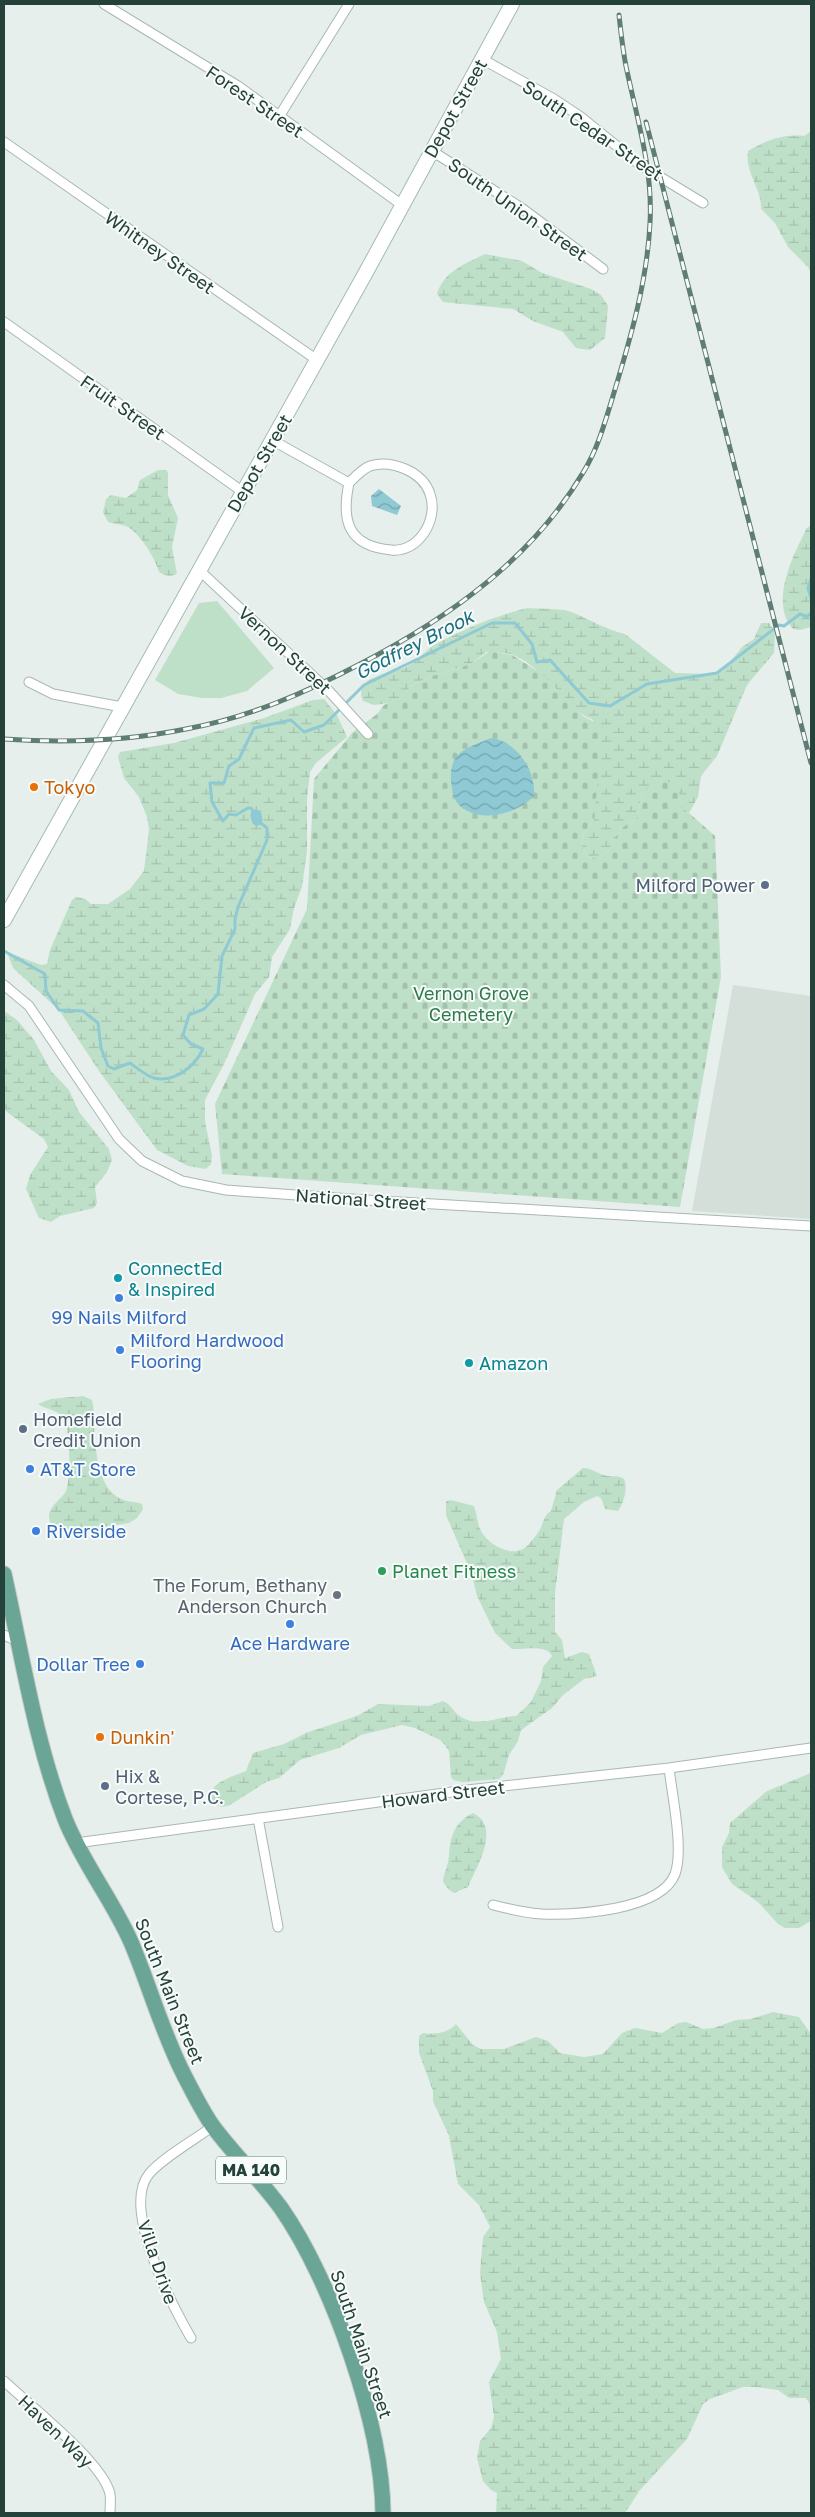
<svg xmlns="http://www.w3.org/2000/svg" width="815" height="2517" font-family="'Golos Text',sans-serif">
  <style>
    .built { fill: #d4dfda }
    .grass { fill: #bfe0c8 }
    .wetland { fill: url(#wetland-marsh) }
    .cemetery { fill: url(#cemetery-stones) }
    .water { fill: url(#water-waves) }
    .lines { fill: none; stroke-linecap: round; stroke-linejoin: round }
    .stream { stroke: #8ec9d4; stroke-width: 3 }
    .canal { stroke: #8ec9d4; stroke-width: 11 }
    .street-casing { stroke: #a8b8b2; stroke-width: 11 }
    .secondary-casing { stroke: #a4bbb3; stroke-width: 16 }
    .primary-casing { stroke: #c2cac8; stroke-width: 17 }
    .street { stroke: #fff; stroke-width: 9 }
    .secondary { stroke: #fff; stroke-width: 14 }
    .primary { stroke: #6aa596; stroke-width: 15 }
    .rail-casing { stroke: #5f7d75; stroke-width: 5 }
    .rail { stroke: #f7fbf9; stroke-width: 3; stroke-dasharray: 9; stroke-linecap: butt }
    .food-dot { fill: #e8710a; stroke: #f7fbf9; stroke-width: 2 }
    .service-dot { fill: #5c6f8a; stroke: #f7fbf9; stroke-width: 2 }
    .culture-dot { fill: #0f9aa8; stroke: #f7fbf9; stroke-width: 2 }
    .shop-dot { fill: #3f7fe0; stroke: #f7fbf9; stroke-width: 2 }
    .leisure-dot { fill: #2e9e5b; stroke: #f7fbf9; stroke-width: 2 }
    .worship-dot { fill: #6b7280; stroke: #f7fbf9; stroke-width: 2 }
    .labels { text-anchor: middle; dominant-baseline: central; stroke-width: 4; stroke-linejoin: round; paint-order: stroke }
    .shield { fill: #f7fbf9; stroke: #637a73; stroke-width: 1 }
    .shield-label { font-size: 16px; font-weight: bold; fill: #24423a }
    .street-label { font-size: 18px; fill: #24423a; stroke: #f7fbf9 }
    .food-label { font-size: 18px; fill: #c56008; stroke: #f7fbf9; text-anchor: start }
    .service-label { font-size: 18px; fill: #4e5e75; stroke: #f7fbf9; text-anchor: start }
    .park-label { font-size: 18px; fill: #2d7a4b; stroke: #f7fbf9 }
    .culture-label { font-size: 18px; fill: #0d838f; stroke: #f7fbf9; text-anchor: start }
    .shop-label { font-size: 18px; fill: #366cbe; stroke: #f7fbf9; text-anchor: start }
    .leisure-label { font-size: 18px; fill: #27864d; stroke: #f7fbf9; text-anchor: start }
    .worship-label { font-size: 18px; fill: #5b616d; stroke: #f7fbf9; text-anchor: end }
    .water-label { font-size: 19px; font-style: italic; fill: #1c6f80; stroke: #f7fbf9 }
  </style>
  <defs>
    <pattern id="wetland-marsh" width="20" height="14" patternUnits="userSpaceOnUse" patternTransform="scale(1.25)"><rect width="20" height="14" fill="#bfe0c8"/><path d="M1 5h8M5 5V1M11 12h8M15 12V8" fill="none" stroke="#a4c1ad"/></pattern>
    <pattern id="cemetery-stones" width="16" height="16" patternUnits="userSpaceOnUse" patternTransform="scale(1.25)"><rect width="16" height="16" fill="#bfe0c8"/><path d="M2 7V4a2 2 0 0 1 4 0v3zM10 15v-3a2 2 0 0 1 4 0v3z" fill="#a4c1ad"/></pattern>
    <pattern id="water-waves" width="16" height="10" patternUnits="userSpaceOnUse" patternTransform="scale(1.25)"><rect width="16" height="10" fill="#8ec9d4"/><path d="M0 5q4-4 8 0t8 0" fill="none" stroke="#74a5ad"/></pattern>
  </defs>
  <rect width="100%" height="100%" fill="#e6efeb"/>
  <path class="built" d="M733,985l78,11v223l-119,-8z"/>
  <path class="grass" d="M217,601l57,67 -27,23 -26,7h-19l-24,-4 -23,-14 44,-77z"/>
  <path class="wetland" d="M811,131v144l-2,-7 -21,-21 -13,-24 -14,-14c1,-21 -16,-35 -13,-58 20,-11 34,-17 56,-15z
    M485,254l37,7 20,12 49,16 10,6 7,11 -3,32 -15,12 -14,-2 -13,-16 -30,-11 -20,-12 -70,-7 -6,-8c7,-23 28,-30 48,-40z
    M158,470h7l3,2v23l10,23 -6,29 5,27c-7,3 -12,2 -18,-2 -4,-14 -18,-37 -31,-45 -6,-3 -14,-3 -20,-5l-5,-10 3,-13 5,-4 15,3 11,-8 3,-10z
    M811,525v102l-11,3 -7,-1c-24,-26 0,-74 14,-101z
    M527,608c12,1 37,0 47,5 14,6 36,18 51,21l50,39 38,1 10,-3 19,-24 12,-8 7,-16h8l6,9 -1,21 -27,32 -30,71 -16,20 -3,21 -9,16 -7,-2 -2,-10 -37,-9 -6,26 -17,11 -11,21 -10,9 -11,-2 -6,-11 2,-13 10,-14 -1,-99c-31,-13 -47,-52 -80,-65 -7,-3 -19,-2 -27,-3l-15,12 -42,13 -18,9 -9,11 -12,6 -16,2 -11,-4c-11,-24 28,-28 41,-33 12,-4 20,-17 30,-23 29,-16 61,-29 93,-37z
    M324,699l13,16 10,22 -31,26 -6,9 -3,27v52l-5,36 -8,21 -4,21 -18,28 -3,20 -14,17 -30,68 -20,38v21l7,35 -1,8 -5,5 -18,-3 -31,-16 -58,-79 -40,-61 -46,-42 -6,-16 34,13 6,-1 3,-14 22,-50 4,-3 9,2 6,5h17l22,-15 14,-18 5,-42 -2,-12 -8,-20 -15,-19 -6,-21 2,-5 54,-9 90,-25 49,-18z
    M4,1011l13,9 17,20 17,31 18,19 10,22 30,37 3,11 -5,12 -12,15 2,16 -3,5 -34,8 -9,6 -12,-4 -13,-29 4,-14 18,-28 -4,-8 -40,-29z
    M83,1396l9,4 1,5c2,25 0,75 23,91 8,6 17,5 26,8l1,5 -6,9 -8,5 -64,11c-9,-2 -16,-8 -16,-18 0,-10 13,-17 17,-25 5,-14 5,-65 -4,-75 -7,-7 -17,-7 -24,-12l13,-5z
    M583,1468c9,0 13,5 21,7 8,3 13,-1 20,4 4,11 0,22 -6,32l-13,-2 -4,-11 -4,-2 -13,6 -20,17 -9,74v39l7,8 3,18 17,-6 7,2 8,22 -13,3 -21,16 -11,13 -31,22 -3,11 -9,14 -6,20 -4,4 -37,3 -9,-2 -2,-3 -2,-26 -5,-7 -4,-4 -25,-12 -13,-3 -41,10 -22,13 -39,12 -21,18 -13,4 -36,23 -8,2 -11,-4c-6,-20 21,-26 35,-32l7,-18 31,-9 22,-11 51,-17 21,-12 51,2 14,-5c8,3 11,12 18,16 18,11 36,0 55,-1l15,-14 10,-21 2,-14 9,-11c-6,-12 -29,-6 -40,-7l-17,-16 -18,-37 -5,-21 -26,-60v-14l5,-1 23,6c3,8 3,16 6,23 6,14 29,28 43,20 5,-3 13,-13 16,-18 5,-8 4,-15 12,-20l6,-21z
    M811,1773v148l-12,7h-14l-7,-4 -20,-22 -26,-18 -10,-17v-20l7,-14 1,-10 37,-32z
    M473,1813c29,14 3,55 -5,74l-14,6 -6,-4 -5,-8c1,-9 6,-17 6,-27 2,-19 5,-31 24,-41z
    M773,2012l26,5 12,17v372l-5,-8h-17l-11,-8 -22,-3h-13l-33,12 -7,5 -16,35 -47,51 -15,23h-129l1,-20 -6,-3 -8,-9 -6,-23 3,-17 11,-13 3,-11 -5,-35 12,-23 -4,-27 -13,-30 -4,-29 3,-36 7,-10 -11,-22 -21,-21 -9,-48 -16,-35v-10l-14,-38v-17l4,-3c11,2 25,0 33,-9l17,21 8,4h23l32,-12 12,4 12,12 24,4 19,-3 19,-21 13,-5 27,5 16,-10 8,-1 17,7 11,-1 22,-8 15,-1z"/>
  <path class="cemetery" d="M490,651l22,4 29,18 42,43 20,11 -9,92 -10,14 -2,13 6,11 11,2 10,-9 11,-21 17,-11 6,-26 12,-11c26,0 23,7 27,30l7,2 26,23 6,141 -41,230 -458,-33 -7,-70 92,-195 7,-130 39,-47 24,-18 7,-9 18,-8 9,-11 18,-9 42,-13z"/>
  <path class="water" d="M379,489l22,17 -4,9 -25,-9 -1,-10z
    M491,738c26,3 45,33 43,58 -17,18 -53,28 -74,10 -7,-6 -8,-16 -9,-25 -1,-7 1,-20 6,-25 9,-10 23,-13 34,-18z"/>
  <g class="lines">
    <path class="stream" d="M811,579l-3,9 3,10
      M256,815l-5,-7h-3l-12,7 -7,-1 -6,7 -11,-19 -2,-19h14l5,-17 10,-7 15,-31 37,-8 13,12 20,-7 40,-40 128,-62h23l17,21 5,18 13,-2 39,43 21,3 37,-22 70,-11 62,-48 5,1 16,-12 7,3 4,-4
      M4,951l41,23 1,17 13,19 24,1 15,12 3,25 7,18 6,3 16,-6c7,5 16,13 24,15 21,5 41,-12 49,-29l-12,-5 -8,-9 6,-20 15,-6 14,-15 4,-38 13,-27v-10l3,-12 29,-67v-12l-10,-8"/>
    <path class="canal" d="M256,815l1,5"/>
    <defs>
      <path id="street" d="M104,4l134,82 164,119
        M482,59l72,40 27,18 58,47 64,39
        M280,115l69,-111
        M4,142l313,218
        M432,151l91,58 80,60
        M4,322l239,170
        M272,440l77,43c-8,38 -1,63 42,67 28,3 48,-31 39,-56 -7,-22 -38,-35 -60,-28 -8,3 -15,11 -21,17
        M199,570l129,120 40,44
        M29,682l24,12 69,13
        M4,985l25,21 90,133 23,22 40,20 44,9 140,10 445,26
        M4,1635l15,7
        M258,1818l20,109
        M76,1843l391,-53 202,-22 142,-20
        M493,1905c16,4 32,8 49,9 33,1 119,-3 133,-40 9,-24 -3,-79 -6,-106
        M191,2338c-19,-33 -70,-130 -42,-164 13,-16 47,-35 64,-48
        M4,2381c24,23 100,82 106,113 1,6 0,13 0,19"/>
      <path id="secondary" d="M4,920l361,-646 147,-270"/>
      <path id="primary" d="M4,1574c18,81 31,167 61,245 17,43 47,80 66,123 19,45 31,90 53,133 9,17 17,34 28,50 21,29 48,54 69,83 51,73 101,216 102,305"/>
    </defs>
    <use href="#street" class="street-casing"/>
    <use href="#secondary" class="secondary-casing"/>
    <use href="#primary" class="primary-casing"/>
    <use href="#street" class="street"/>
    <use href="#secondary" class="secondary"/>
    <use href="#primary" class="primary"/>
    <defs>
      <path id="rail" d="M646,122l165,641
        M4,739c60,4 123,2 182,-10 64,-12 119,-36 176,-66 88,-46 171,-105 222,-192 14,-23 21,-49 29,-75 17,-56 34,-113 37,-173 3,-52 -12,-101 -23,-152 -4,-18 -6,-38 -8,-56"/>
    </defs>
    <use href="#rail" class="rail-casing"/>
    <use href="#rail" class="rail"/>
  </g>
  <g class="food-dot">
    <circle cx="34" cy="787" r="5"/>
    <circle cx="100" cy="1737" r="5"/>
  </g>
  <g class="service-dot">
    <circle cx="765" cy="885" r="5"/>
    <circle cx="23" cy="1429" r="5"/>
    <circle cx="105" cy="1786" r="5"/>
  </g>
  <g class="culture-dot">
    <circle cx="118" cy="1278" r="5"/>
    <circle cx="469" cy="1363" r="5"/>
  </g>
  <g class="shop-dot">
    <circle cx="119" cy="1298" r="5"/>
    <circle cx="120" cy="1350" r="5"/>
    <circle cx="30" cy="1469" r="5"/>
    <circle cx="36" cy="1531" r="5"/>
    <circle cx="290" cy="1624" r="5"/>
    <circle cx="140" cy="1664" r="5"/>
  </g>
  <circle class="leisure-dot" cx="382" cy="1571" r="5"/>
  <circle class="worship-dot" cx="337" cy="1595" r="5"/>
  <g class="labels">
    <rect class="shield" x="216" y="2156.5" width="70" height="27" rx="4"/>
    <g class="shield-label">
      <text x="251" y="2170">MA 140</text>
    </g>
    <g class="street-label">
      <text transform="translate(255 101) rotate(34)">Forest Street</text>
      <text transform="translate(455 108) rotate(-61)">Depot Street</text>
      <text transform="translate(593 130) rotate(34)">South Cedar Street</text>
      <text transform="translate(518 209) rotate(35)">South Union Street</text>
      <text transform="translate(160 252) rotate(35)">Whitney Street</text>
      <text transform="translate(123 407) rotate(35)">Fruit Street</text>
      <text transform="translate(259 463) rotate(-60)">Depot Street</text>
      <text transform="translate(285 650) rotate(43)">Vernon Street</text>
      <text transform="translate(361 1199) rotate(4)">National Street</text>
      <text transform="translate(443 1794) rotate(-7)">Howard Street</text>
      <text transform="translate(170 1991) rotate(68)">South Main Street</text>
      <text transform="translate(158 2262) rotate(71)">Villa Drive</text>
      <text transform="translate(362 2344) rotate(71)">South Main Street</text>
      <text transform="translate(56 2431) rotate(44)">Haven Way</text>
    </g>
    <g class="food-label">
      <text x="44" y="787">Tokyo</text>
      <text x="110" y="1737">Dunkin'</text>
    </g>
    <g class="service-label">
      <text x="755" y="885" text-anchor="end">Milford Power</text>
      <text x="33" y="1419">Homefield<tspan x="33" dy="21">Credit Union</tspan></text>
      <text x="115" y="1776">Hix &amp;<tspan x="115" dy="21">Cortese, P.C.</tspan></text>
    </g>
    <g class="park-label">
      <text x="471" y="993">Vernon Grove<tspan x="471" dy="21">Cemetery</tspan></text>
    </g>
    <g class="culture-label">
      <text x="128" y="1268">ConnectEd<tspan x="128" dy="21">&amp; Inspired</tspan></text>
      <text x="479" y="1363">Amazon</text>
    </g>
    <g class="shop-label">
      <text x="119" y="1317" text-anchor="middle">99 Nails Milford</text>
      <text x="130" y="1340">Milford Hardwood<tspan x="130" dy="21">Flooring</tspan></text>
      <text x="40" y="1469">AT&amp;T Store</text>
      <text x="46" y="1531">Riverside</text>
      <text x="290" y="1643" text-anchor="middle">Ace Hardware</text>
      <text x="130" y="1664" text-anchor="end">Dollar Tree</text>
    </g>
    <g class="leisure-label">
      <text x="392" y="1571">Planet Fitness</text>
    </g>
    <g class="worship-label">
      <text x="327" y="1585">The Forum, Bethany<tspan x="327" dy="21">Anderson Church</tspan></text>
    </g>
    <g class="water-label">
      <text transform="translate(414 644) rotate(-27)">Godfrey Brook</text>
    </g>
  </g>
  <rect width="815" height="2517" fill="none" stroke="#24423a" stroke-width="10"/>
</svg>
